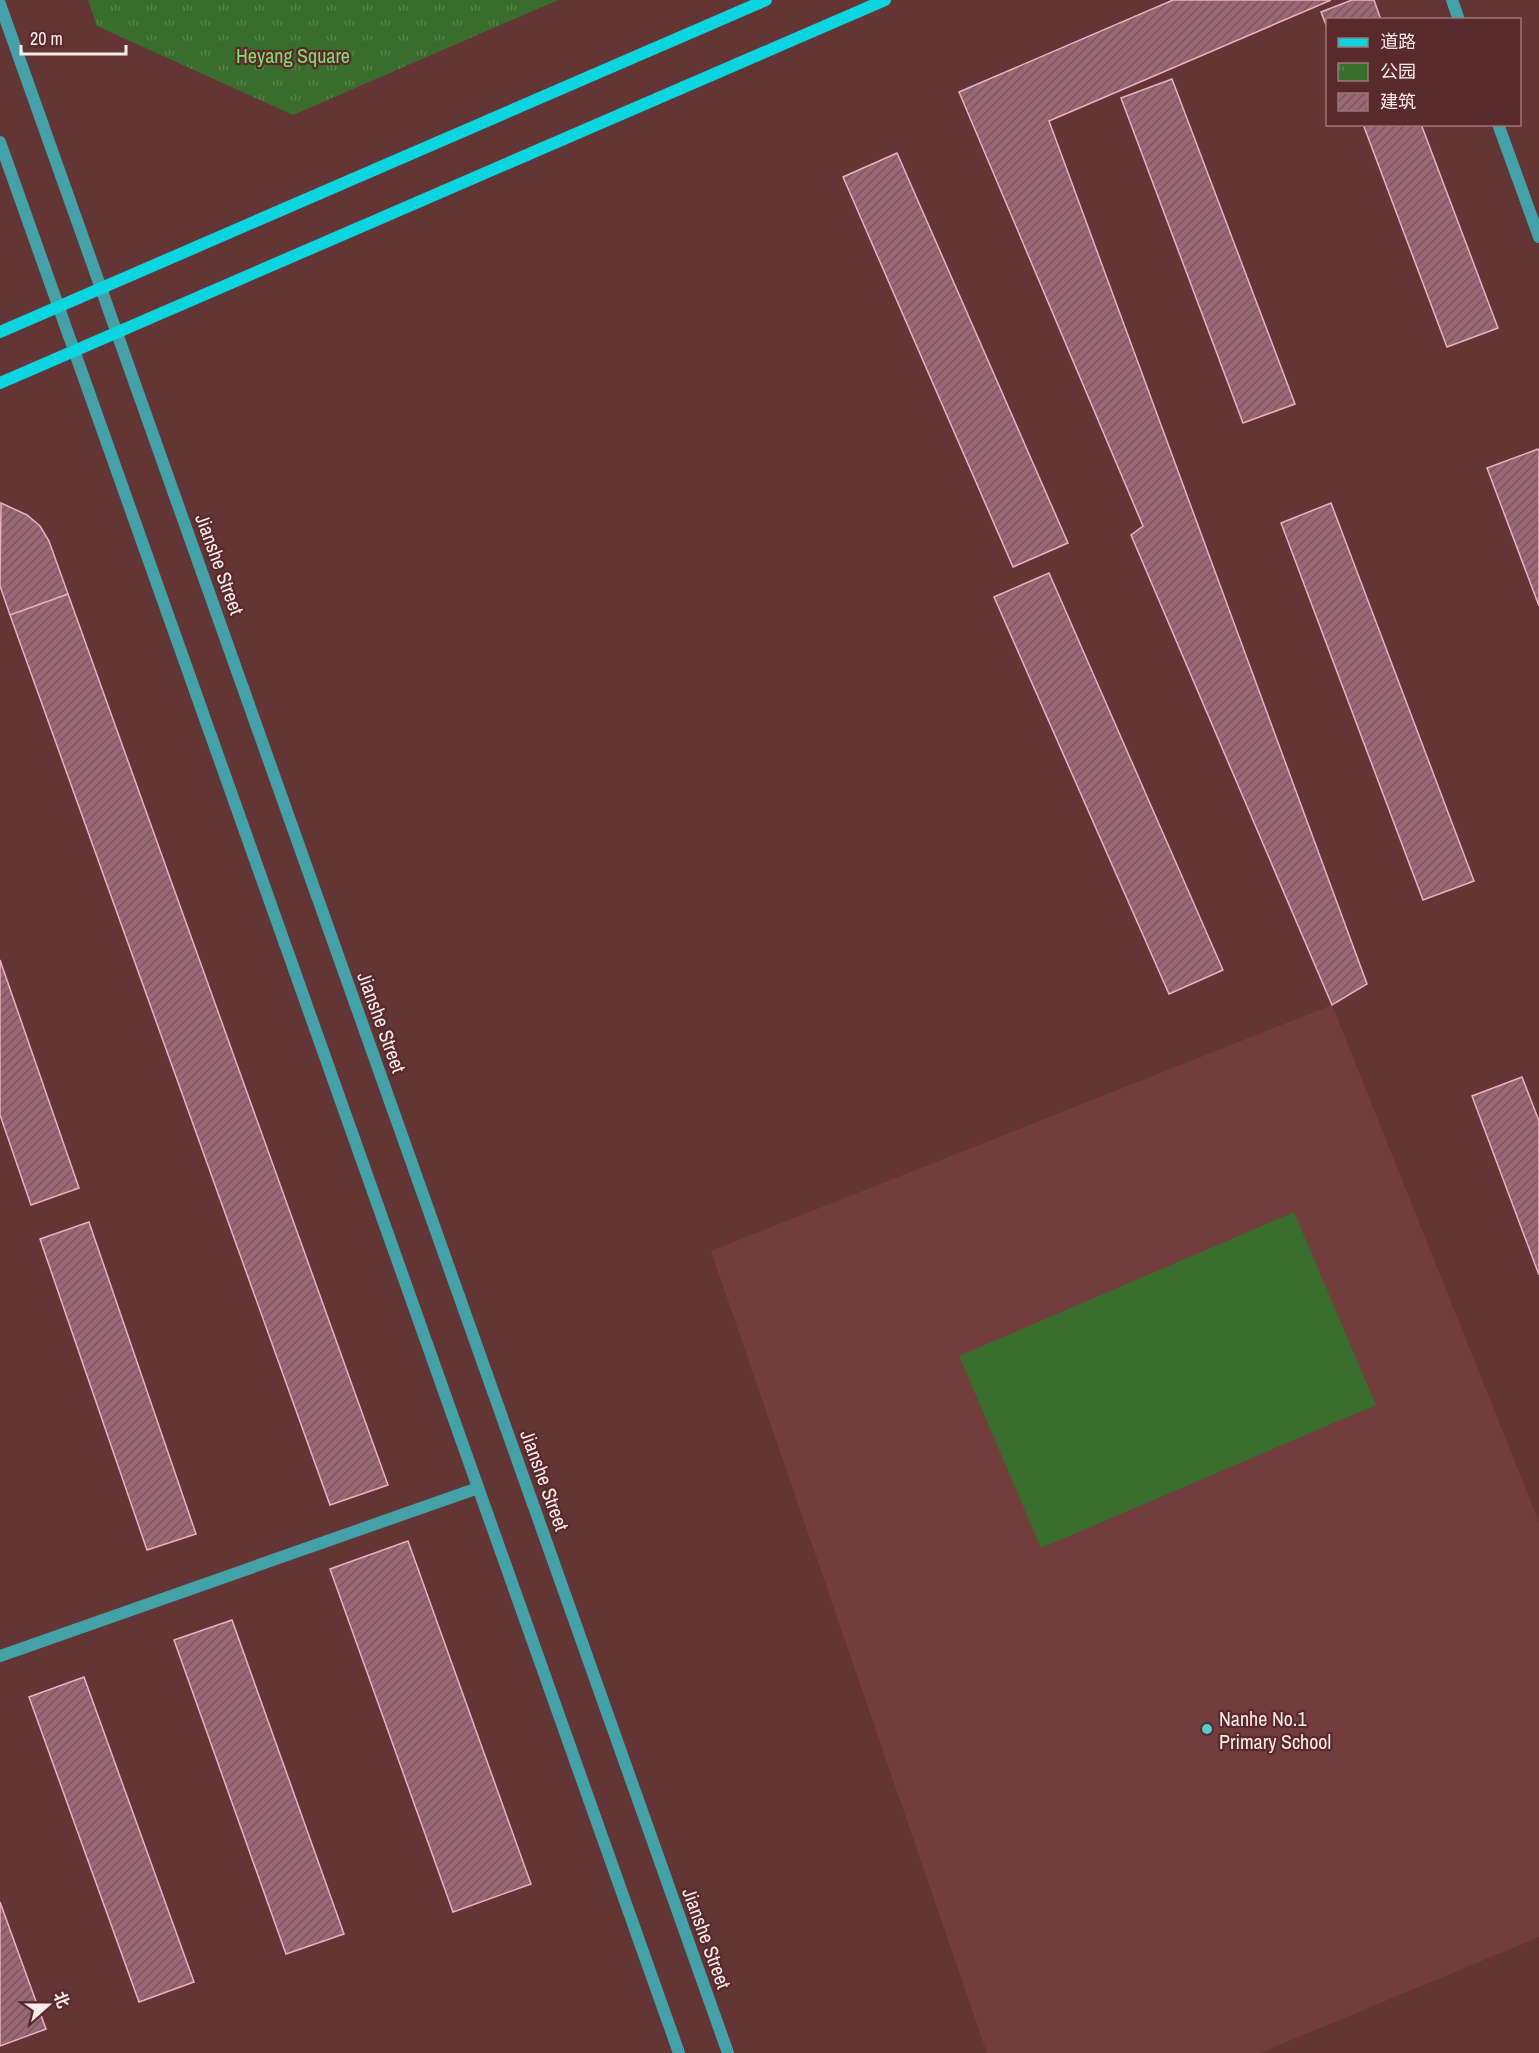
<svg xmlns="http://www.w3.org/2000/svg" width="1539" height="2053" font-family="'Archivo Narrow','Noto Sans SC',sans-serif">
  <style>
    .built { fill: #733d3e }
    .park { fill: url(#park-tufts) }
    .pitch { fill: #386d2c }
    .building { fill: url(#building-hatch); stroke: #eab1c1; stroke-width: 1.5 }
    .lines { fill: none; stroke-linecap: round; stroke-linejoin: round }
    .service { stroke: #43a2a7; stroke-width: 12 }
    .tertiary { stroke: #43a2a7; stroke-width: 12 }
    .secondary { stroke: #0bd6df; stroke-width: 12 }
    .poi-dot { fill: #51ccd2; stroke: #582a2b; stroke-width: 2 }
    .labels { text-anchor: middle; dominant-baseline: central; stroke-width: 4.5; stroke-linejoin: round; paint-order: stroke }
    .park-label { font-size: 20px; fill: #84dc70; stroke: #582a2b }
    .street-label { font-size: 20px; fill: #fdeaea; stroke: #582a2b }
    .poi-label { font-size: 20px; fill: #fdeaea; stroke: #582a2b; text-anchor: start }
  </style>
  <defs>
    <pattern id="park-tufts" width="24" height="20" patternUnits="userSpaceOnUse" patternTransform="scale(1.5)"><rect width="24" height="20" fill="#386d2c"/><path d="M3 7l-1-3M5 7V3M7 7l1-3M15 17l-1-3M17 17v-4M19 17l1-3" fill="none" stroke="#56824b"/></pattern>
    <pattern id="building-hatch" width="6" height="6" patternUnits="userSpaceOnUse" patternTransform="scale(1.5)"><rect width="6" height="6" fill="#9a6776"/><path d="M-1 1l2-2M0 6l6-6M5 7l2-2" fill="none" stroke="#775860"/></pattern>
  </defs>
  <rect width="100%" height="100%" fill="#643535"/>
  <path class="built" d="M1332,1005l207,517v415l-279,116h-273l-276,-802z"/>
  <path class="park" d="M88,0h470l-265,115 -196,-89z"/>
  <path class="pitch" d="M1294,1212l82,193 -335,143 -82,-192z"/>
  <path class="building" d="M1173,0h158l-282,121 318,863 -35,21 -201,-470 12,-9 -184,-434z
    M1352,0h22l7,20h-53v10l-7,-18z
    M1172,79l123,325 -52,19 -122,-325z
    M1363,124h58l77,204 -51,19z
    M897,153l171,390 -55,24 -170,-390z
    M1538,449l1,3v154l-52,-138z
    M1,503l26,12 13,11 9,15 19,53 -58,21 -10,-29z
    M1331,503l143,378 -51,19 -142,-377z
    M1049,573l174,397 -54,24 -175,-397z
    M68,594l320,891 -58,20 -320,-890z
    M0,960l79,228 -48,17 -31,-90z
    M1522,1077l17,44v154l-67,-179z
    M89,1222l107,312 -49,16 -107,-311z
    M408,1541l123,343 -78,28 -123,-343z
    M232,1620l112,314 -58,20 -112,-314z
    M84,1677l110,305 -55,20 -110,-305z
    M0,1902l46,127 -46,17z"/>
  <g class="lines">
    <path class="service" d="M1452,0l7,20
      M1498,124l41,113
      M0,1656l478,-168"/>
    <path class="tertiary" d="M0,4l728,2049
      M0,142l679,1911"/>
    <path class="secondary" d="M0,332l766,-332
      M0,383l885,-383"/>
  </g>
  <circle class="poi-dot" cx="1207" cy="1729" r="6"/>
  <g class="labels">
    <g class="park-label">
      <text x="293" y="55">Heyang Square</text>
    </g>
    <g class="street-label">
      <text transform="translate(220 564) rotate(70)">Jianshe Street</text>
      <text transform="translate(382 1022) rotate(70)">Jianshe Street</text>
      <text transform="translate(545 1480) rotate(70)">Jianshe Street</text>
      <text transform="translate(707 1938) rotate(70)">Jianshe Street</text>
    </g>
    <g class="poi-label">
      <text x="1219" y="1718">Nanhe No.1<tspan x="1219" dy="23">Primary School</tspan></text>
    </g>
  </g>
  <rect x="1326" y="18" width="195" height="108" fill="#582a2b" stroke="#9a7777" stroke-width="1.5"/>
  <rect x="1338" y="38" width="30" height="9" fill="#0bd6df" stroke="#9a7777" stroke-width="1.5"/>
  <text x="1380" y="48" font-size="18" fill="#fdeaea">道路</text>
  <rect x="1338" y="63" width="30" height="18" fill="url(#park-tufts)" stroke="#9a7777" stroke-width="1.5"/>
  <text x="1380" y="78" font-size="18" fill="#fdeaea">公园</text>
  <rect x="1338" y="93" width="30" height="18" fill="url(#building-hatch)" stroke="#9a7777" stroke-width="1.5"/>
  <text x="1380" y="108" font-size="18" fill="#fdeaea">建筑</text>
  <g transform="translate(48 2005) rotate(69)" stroke="#582a2b" stroke-width="4.5" paint-order="stroke">
  <path d="M0-4.5L10 22L0 15L-10 22Z" fill="#fdeaea"/>
  <text y="-9" font-size="16" font-weight="bold" text-anchor="middle" fill="#fdeaea">北</text>
  </g>
  <path d="M21 45v9h105v-9" fill="none" stroke="#fdeaea" stroke-width="3"/>
  <text x="30" y="45" font-size="18" fill="#fdeaea" stroke="#582a2b" stroke-width="4.5" paint-order="stroke">20 m</text>
</svg>
